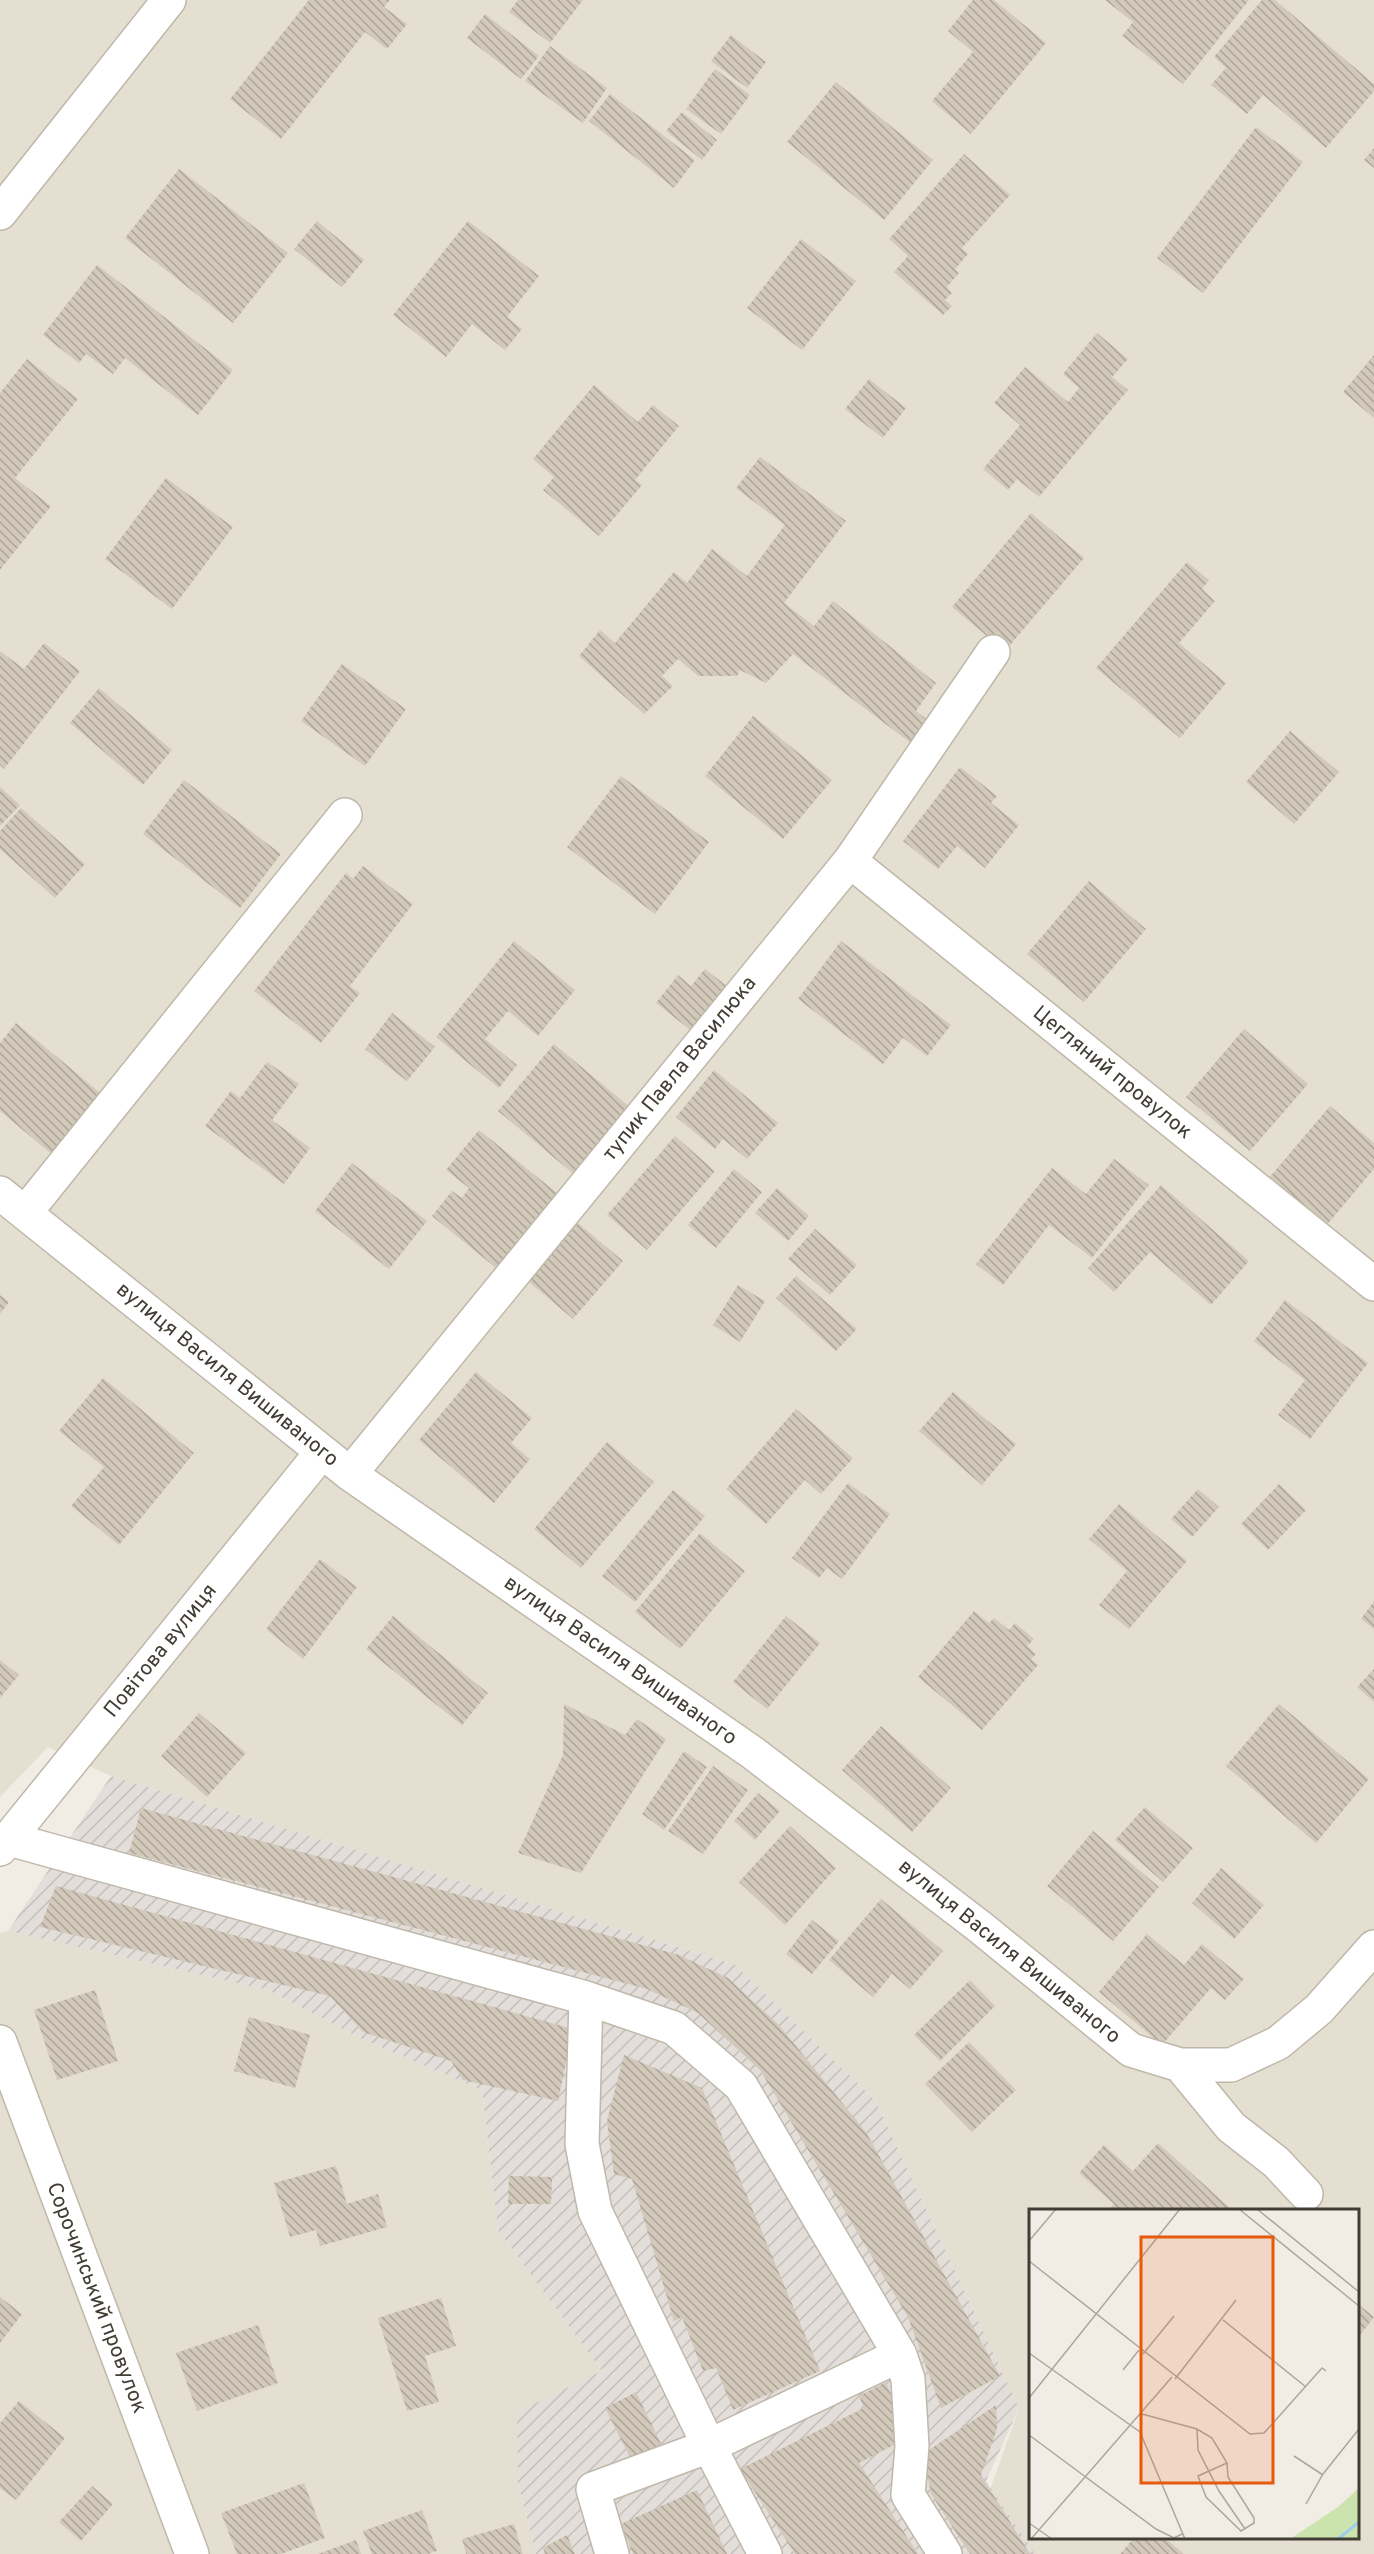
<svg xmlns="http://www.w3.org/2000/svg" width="1374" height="2554" font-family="Overpass,sans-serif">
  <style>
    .residential { fill: #e5dfd2; fill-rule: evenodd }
    .industrial { fill: url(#industrial-furrows) }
    .building { fill: url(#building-back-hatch) }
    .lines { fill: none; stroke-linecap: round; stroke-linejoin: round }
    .minor-casing { stroke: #bfb8aa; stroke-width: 36 }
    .minor { stroke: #fff; stroke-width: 33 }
    .labels { text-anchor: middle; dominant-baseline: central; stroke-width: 4.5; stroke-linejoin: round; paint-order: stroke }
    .street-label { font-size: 21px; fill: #423d34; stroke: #fff }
    .inset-river { fill: none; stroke: #a2cceb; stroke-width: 3 }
    .inset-road { fill: none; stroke: #aba79e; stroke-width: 1.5 }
    .view { fill: #e8590c; fill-opacity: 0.15; stroke: #e8590c; stroke-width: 3 }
    .inset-edge { fill: none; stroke: #423d34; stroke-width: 3 }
  </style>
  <defs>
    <pattern id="industrial-furrows" width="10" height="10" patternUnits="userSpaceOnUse" patternTransform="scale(1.5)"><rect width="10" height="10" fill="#e3ded9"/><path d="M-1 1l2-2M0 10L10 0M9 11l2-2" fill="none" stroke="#c4bfbb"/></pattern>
    <pattern id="building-back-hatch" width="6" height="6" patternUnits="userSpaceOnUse" patternTransform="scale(1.5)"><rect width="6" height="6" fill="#d2c9ba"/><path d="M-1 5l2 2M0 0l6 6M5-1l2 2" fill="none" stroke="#aca498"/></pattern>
  </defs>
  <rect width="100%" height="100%" fill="#f1ede4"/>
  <path class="residential" d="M0,0h1374v2554h-341l-43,-64 29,-82 -144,-308 -141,-136 -623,-188 -63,-29 -48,50zM1030,2210h328v328h-328z
    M8,1931l260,59 92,48 122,52 16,140 104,141 -84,112 18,71h-536v-621z"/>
  <path class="industrial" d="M111,1776l623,188 141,136 144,308 -33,73 49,73h-499l-18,-71 -1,-71 85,-41 -104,-141 -16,-140 -122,-52 -92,-48 -260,-59z"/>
  <path class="building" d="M309,0h81l-6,7 23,17 -20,25 -22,-17 -84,107 -51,-40z
    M518,0h65l-33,43 -41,-31z
    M973,0h21l52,43 -75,91 -39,-33 41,-49 -25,-21z
    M1105,0h144l-66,84 -61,-48 11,-14z
    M1262,0h13l99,84v7l-48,57 -63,-53 -16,19 -36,-29 15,-17 -12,-11z
    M485,14l54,42 -18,23 -54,-41z
    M731,35l35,27 -19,26 -36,-27z
    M550,46l57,42 -24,35 -58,-42z
    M715,69l35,26 -29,39 -35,-25z
    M836,82l97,78 -49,60 -97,-78z
    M610,94l85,66 -21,28 -85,-67z
    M682,112l35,28 -15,20 -36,-29z
    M1256,127l47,35 -100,131 -46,-35z
    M1374,148v20l-10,-8z
    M964,154l46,41 -48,53 6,6 -13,15 4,4 -12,14 5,6 -7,7 7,6 -9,9 -49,-43 14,-16 -19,-17z
    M179,169l109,84 -55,70 -108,-85z
    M317,221l47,39 -22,27 -48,-38z
    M468,221l71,55 -32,41 15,12 -17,21 -33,-26 -26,33 -53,-42z
    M801,239l55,42 -54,69 -55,-42z
    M97,265l136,105 -35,45 -73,-57 -12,16 -27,-20 -7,9 -36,-28z
    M1097,333l31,26 -16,18 16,13 -89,107 -22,-18 -9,11 -25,-21 37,-44 -26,-22 31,-36 43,35 11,-14 -16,-14z
    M1374,355v63l-31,-26z
    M27,359l51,40 -63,79 36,28 -51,64v-177z
    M869,379l37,29 -23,30 -38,-29z
    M594,385l44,37 15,-17 26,21 -44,54 7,5 -43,51 -56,-46 11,-13 -21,-18z
    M760,457l86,64 -62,82 30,23 19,-25 103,82 -20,28 13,10 -17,23 -119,-90 -27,29 -26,-13 -3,6h-39l-20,-17 -16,17 11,10 -29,28 -65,-58 21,-26 15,13 59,-71 13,11 25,-34 35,27 38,-51 -49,-37z
    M166,478l67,49 -61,82 -67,-50z
    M1031,513l53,45 -79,93 -53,-44z
    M1187,562l22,18 -7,9 13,12 -36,42 47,40 -46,55 -84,-70z
    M44,643l36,28 -76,98 -4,-4v-114l24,18z
    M342,664l64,45 -41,57 -64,-45z
    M99,688l73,62 -29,35 -73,-62z
    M753,716l79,64 -49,59 -78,-63z
    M1290,731l49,41 -45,52 -48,-42z
    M960,767l37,29 -6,7 28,22 -34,43 -28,-22 -19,23 -35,-28z
    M621,776l88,66 -54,72 -88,-67z
    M184,780l97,74 -41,54 -97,-74z
    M0,787l20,18 -20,21z
    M21,808l64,56 -30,34 -55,-49v-18z
    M363,866l50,38 -63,82 10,7 -39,50 -67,-52 92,-118 7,6z
    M1089,881l57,48 -62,73 -57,-48z
    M514,941l61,49 -37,46 -30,-25 -23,28 32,26 -18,23 -63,-51z
    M841,941l110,84 -24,31 -24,-18 -20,26 -85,-65z
    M705,969l23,18 -35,45 -37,-29 22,-28 13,11z
    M392,1013l43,34 -28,34 -42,-32z
    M16,1023l88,73 -50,60 -54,-45v-68z
    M1244,1029l64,55 -58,67 -64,-54z
    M554,1044l84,70 -56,67 -84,-70z
    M267,1062l32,22 -27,36 38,28 -26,36 -79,-58 26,-35 9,7z
    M714,1070l64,53 -31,36 -24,-20 -8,10 -39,-32z
    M1330,1106l44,37v26l-49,58 -56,-49z
    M479,1130l83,67 -61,75 -69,-56 20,-25 10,7 7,-10 -23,-18z
    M675,1136l40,35 -68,79 -40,-35z
    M1114,1159l35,26 -57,73 -43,-33 -46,60 -27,-21 76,-96 34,26z
    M352,1163l75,58 -38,48 -74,-58z
    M734,1169l28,23 -46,56 -28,-23z
    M1161,1185l88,76 -38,44 -61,-53 -36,40 -26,-24z
    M777,1188l32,28 -21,25 -33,-28z
    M578,1223l45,38 -50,58 -44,-37z
    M815,1229l42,36 -27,30 -42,-36z
    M796,1276l61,53 -21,22 -60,-53z
    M738,1285l27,16 -25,41 -27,-17z
    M0,1295l9,7 -9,12z
    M1285,1300l83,63 -58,76 -32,-24 27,-35 -51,-39z
    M476,1372l56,46 -21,25 19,16 -36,44 -75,-63z
    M103,1378l91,75 -75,92 -48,-39 33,-39 -45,-36z
    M953,1392l63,52 -34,41 -63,-54z
    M796,1409l57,49 -32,36 -16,-14 -39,44 -40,-35z
    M607,1442l47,40 -73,86 -47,-39z
    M848,1483l42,31 -48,65 -15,-11 -8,10 -27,-20z
    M1279,1484l27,26 -38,40 -27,-26z
    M1198,1489l21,18 -27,30 -21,-18z
    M673,1490l32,26 -70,86 -33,-26z
    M1119,1504l68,57 -58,68 -30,-24 28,-34 -38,-32z
    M700,1533l45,38 -65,78 -45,-37z
    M320,1559l37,28 -54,72 -37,-30z
    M1374,1601v28l-13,-10z
    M974,1611l15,12 5,-5 15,12 6,-7 19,16 -7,7 9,8 -5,5 7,6 -56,65 -64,-53z
    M393,1616l95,77 -26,32 -96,-76z
    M786,1616l34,27 -53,66 -34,-27z
    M0,1660l19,15 -19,23z
    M1374,1669v33l-17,-15z
    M564,1704l61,31 12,-16 29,20 -85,134 -63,-20 45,-98z
    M1279,1704l90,75 -53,64 -90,-77z
    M199,1713l47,40 -39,44 -46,-41z
    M881,1726l70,62 -39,44 -70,-62z
    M684,1751l23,16 -43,63 -22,-16z
    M713,1766l35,24 -45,64 -35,-23z
    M758,1793l22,18 -25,29 -21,-19z
    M1145,1807l48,41 -30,34 -48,-42z
    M141,1808l538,147 49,23 51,47 87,107 134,244 -59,32 -33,-91 -148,-247 -62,-57 -51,-24 -518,-136z
    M790,1826l46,42 -51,57 -46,-43z
    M1093,1831l66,56 -46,54 -66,-55z
    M1221,1868l43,37 -30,34 -42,-36z
    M56,1886l517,143 -15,72 -95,-21 -12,-19 -88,-29 -33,-36 -290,-69z
    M881,1899l62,52 -33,38 -18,-15 -19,23 -44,-37z
    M812,1920l27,21 -27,33 -26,-20z
    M1147,1934l37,31 18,-21 42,35 -19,21 -14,-12 -49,57 -63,-53z
    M970,1980l25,26 -55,55 -26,-26z
    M95,1990l23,71 -61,19 -23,-70z
    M249,2017l61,18 -15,53 -61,-17z
    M969,2042l47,48 -44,42 -47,-48z
    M624,2055l78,33 118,283 -87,39 -17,-42 -13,3 -21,-54 -8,4 -42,-142 -18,-5 -7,-53z
    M1158,2143l72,65 -2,2h-119l5,-6 -35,-31 25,-28 29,26z
    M336,2166l11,38 31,-10 9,33 -67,19 -4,-16 -26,7 -16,-54z
    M509,2176l43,1 -1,27h-43z
    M0,2297l22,17 -22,29z
    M441,2298l15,48 -31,10 14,46 -32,9 -29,-93z
    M1358,2304l16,13 -16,21z
    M258,2325l20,58 -81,28 -21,-58z
    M886,2382l14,34 -4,28 -37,19 59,91h-123l-55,-85 124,-61 -5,-12z
    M636,2392l25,52 -30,15 -26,-51z
    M19,2401l46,37 -49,62 -16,-12v-65z
    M996,2405l1,24 -16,46 49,79h-60l-39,-60 -8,-40z
    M304,2483l21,55 -44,16h-44l-16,-41z
    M92,2486l21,18 -32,37 -22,-19z
    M697,2490l30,64h-94l-12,-30z
    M422,2510l15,41 -9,3h-56l-9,-23z
    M514,2524l9,30h-57l-4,-15z
    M567,2535l8,19h-30l-2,-6z
    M1134,2538h31l19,16h-64z
    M356,2540l5,14h-43z"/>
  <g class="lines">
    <defs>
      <path id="minor" d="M0,213l169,-213
        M850,861l524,423
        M0,1193l350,281 403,279 227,174 151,123 49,15h51l47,-22 41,-34 55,-62
        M25,1213l320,-398
        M350,1474l500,-613 143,-209
        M9,1839l577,159 88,30 67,58 159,269 8,24 4,67 -4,49 37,59
        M0,1849l322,-397
        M586,1998l-4,146 13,67 114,235 56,108
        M0,2042l192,512
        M1180,2065l51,62 45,35 30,32
        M612,2554l-19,-65 116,-43 191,-91"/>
    </defs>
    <use href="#minor" class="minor-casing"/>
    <use href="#minor" class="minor"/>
  </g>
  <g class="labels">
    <g class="street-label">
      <text transform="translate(680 1069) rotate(-51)">тупик Павла Василюка</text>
      <text transform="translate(1112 1073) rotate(39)">Цегляний провулок</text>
      <text transform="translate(227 1375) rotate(39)">вулиця Василя Вишиваного</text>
      <text transform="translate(161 1651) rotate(-51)">Повітова вулиця</text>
      <text transform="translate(620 1661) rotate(35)">вулиця Василя Вишиваного</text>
      <text transform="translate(1009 1952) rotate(39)">вулиця Василя Вишиваного</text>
      <text transform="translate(96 2298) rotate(69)">Сорочинський провулок</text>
    </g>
  </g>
  <g transform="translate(1029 2209)">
    <rect width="330" height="330" fill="#f1ede4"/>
    <path d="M330,279v51h-69l48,-32z" fill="#cbe4ae"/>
    <path class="inset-river" d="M309,330l21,-17"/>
    <path class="inset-road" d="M210,0l120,97M228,0l102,83M0,32l27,-32M0,52l221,173 14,-1 58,-65 4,3M194,111l83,67M0,144l111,79 45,107M114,145l31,-38M94,161l16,-20M146,170l61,-79M0,189l151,-189M113,205l55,15 15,9 15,25 1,14 26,41v5l-13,8 -35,-34 -8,-21 29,-13M168,220l1,21 21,41 26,38M0,226l127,94 18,9 8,-4M265,247l29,19M277,295l17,-30 36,-45M0,314l23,16M2,330l141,-162"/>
    <path class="view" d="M112,28h132v246h-132z"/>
    <rect width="330" height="330" class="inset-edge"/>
  </g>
</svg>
